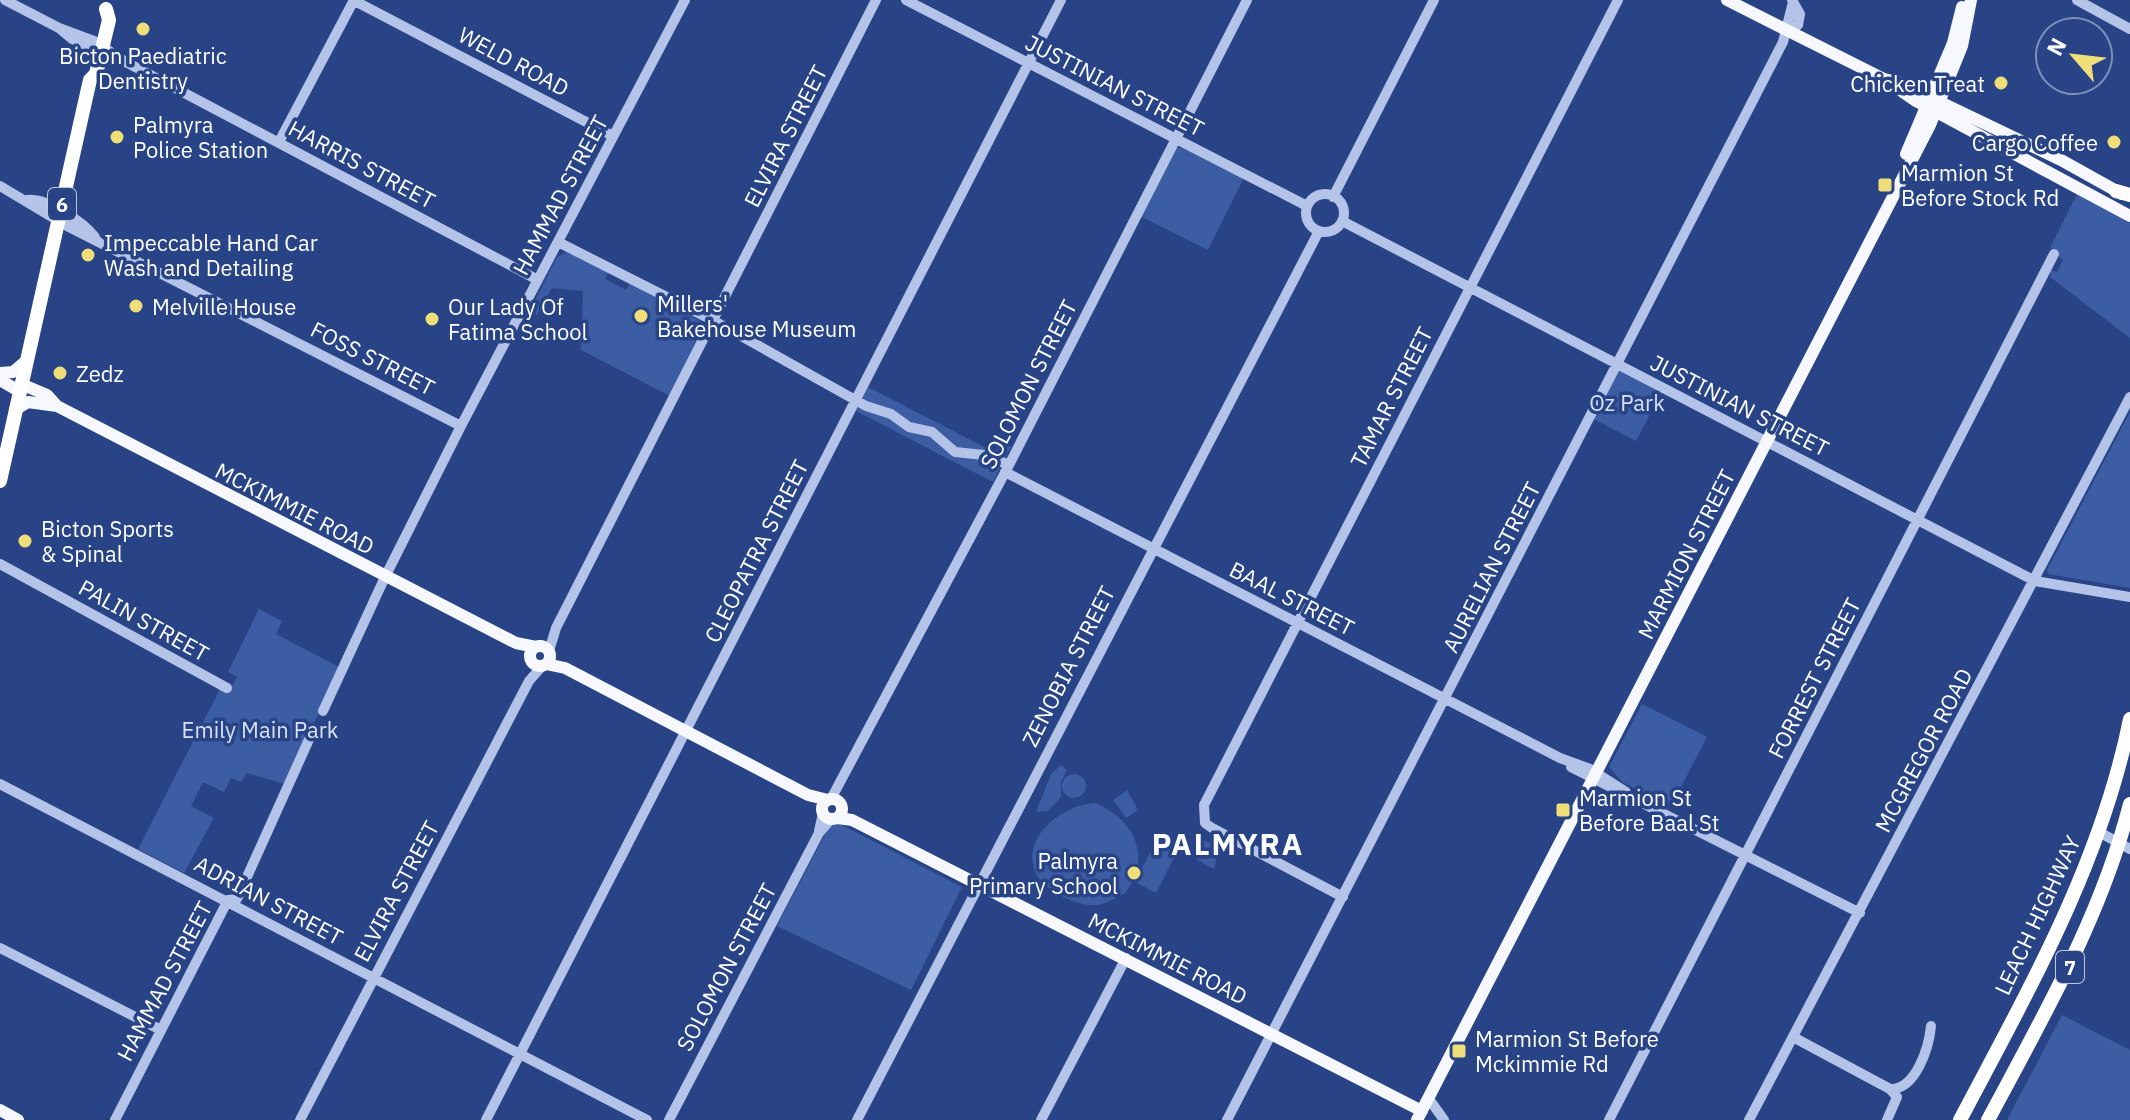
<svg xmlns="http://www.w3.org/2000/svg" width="2130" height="1120" font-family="'IBM Plex Sans',sans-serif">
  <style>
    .green { fill: #3c5ca3 }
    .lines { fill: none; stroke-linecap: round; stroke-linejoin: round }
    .minor { stroke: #b3c4e8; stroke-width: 10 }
    .major { stroke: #f6f8fe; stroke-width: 12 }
    .highway { stroke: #fff; stroke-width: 14 }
    .poi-dot { fill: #f0df79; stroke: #284487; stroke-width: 3 }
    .labels { text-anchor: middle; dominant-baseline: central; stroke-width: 7; stroke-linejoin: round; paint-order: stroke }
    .shield { fill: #284487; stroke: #bec7db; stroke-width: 2 }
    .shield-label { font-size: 20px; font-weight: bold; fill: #fff }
    .poi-label { font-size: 22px; fill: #fff; stroke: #284487; text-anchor: start }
    .street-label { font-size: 22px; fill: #fff; stroke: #284487 }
    .park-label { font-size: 22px; fill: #d7e1f7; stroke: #284487 }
    .district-label { font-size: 30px; font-weight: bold; letter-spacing: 2px; fill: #fff; stroke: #284487 }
  </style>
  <rect width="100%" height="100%" fill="#284487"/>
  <path class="green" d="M1176,148h9l59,29 -36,73 -68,-34z
    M2077,194l53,29v115l-80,-61 1,-7 6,2 6,-12 -5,-4 1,-4 -9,-4z
    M567,252l42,20 -4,7 21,11 4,-7 72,39 1,10 -33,64 -89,-46 2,-59 -31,-3 -15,27 -7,-5 27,-53z
    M1617,367l47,21 -28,53 -46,-24z
    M868,387l124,64 20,-6 -19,37 -137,-71z
    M2130,412v176l-82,-14 -1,-4z
    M259,609l23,12 -6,13 65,34 -57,116 -37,-11 -6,9 -10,-4 -7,14 -21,-10 -12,24 23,12 -30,55 -46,-24 82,-160 9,4 8,-16 -9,-5z
    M1642,704l65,33 -36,69 -49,-24 -13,-15z
    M1061,765l6,5 -6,12v15l-13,14 -12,1 15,-38z
    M1062 786a12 12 0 1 1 24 0a12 12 0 1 1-24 0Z
    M1127,790l11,20 -12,8 -13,-18z
    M1095,803c39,16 58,54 30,90 -9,5 -18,10 -28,12 -20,2 -55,-15 -62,-34 -14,-36 30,-67 60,-68z
    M838,823l124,64 -51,103 -134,-64 52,-99z
    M1203,840l16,8 -5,21 -20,-11z
    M1156,841l21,11 -21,41 -21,-11z
    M2062,1015l68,35v70h-123z"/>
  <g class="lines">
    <path class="minor" d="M5,0l54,28 13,11 50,22
      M353,0l260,136
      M906,0l401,206
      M2077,0l53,29
      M59,28l35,13 30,20 414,219
      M1788,31l10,-6 2,-11 -8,-14
      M279,142l75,-142
      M0,186l67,40 394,200
      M1306 213a19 19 0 1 1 38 0a19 19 0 1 1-38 0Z
      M1333,197l101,-197
      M27,200c21,-2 56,22 68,37
      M1342,221l693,360 95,16
      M558,242l160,81 148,83 25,8 18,13 23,5 23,20 29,3 25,10
      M1005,472l555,286 30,11 36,23
      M0,564l227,124
      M549,651l7,-23 320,-628
      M323,711l62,-134 76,-151 224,-426
      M1571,767l289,146
      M0,784l647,336
      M831,799l178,-334 238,-465
      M819,831l4,-18
      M2099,832l31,17
      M1343,897l-131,-69 -7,-5 -1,-18 414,-805
      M0,948l159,81
      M1793,1037l97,52c26,1 39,-42 41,-63
      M1429,1099l15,21
      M115,1120l113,-220 9,-1 74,-164
      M300,1120l229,-439 14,-16
      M486,1120l575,-1120
      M669,1120l150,-287 12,-14
      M857,1120l462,-889
      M1041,1120l85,-162
      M1227,1120l556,-1078 10,-40
      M1609,1120l445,-866
      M1749,1120l381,-723
      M1887,1120l10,-23 -7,-8"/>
    <path class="major" d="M1727,0l157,79 14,3 163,78 61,34
      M1884,79l32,22 214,115
      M1906,154l47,-111 9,-36
      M0,373l13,-1 13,-11
      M0,380l19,11
      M21,384l26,11 10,11
      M15,410l13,-8 29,4 459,237 20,4
      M530 656a10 10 0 1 1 20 0a10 10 0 1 1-20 0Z
      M546,664l19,4 243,127 20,5
      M822 809a10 10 0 1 1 20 0a10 10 0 1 1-20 0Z
      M838,818l14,2 570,291
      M0,1110l18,10
      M1417,1120l513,-995 32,-79 9,-46"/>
    <path class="highway" d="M2116,191l14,4
      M0,481l87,-388 3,-13 6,-6 13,-54 -3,-11
      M1960,1120c68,-129 141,-256 170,-401
      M1988,1120c55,-103 113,-203 142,-316"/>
  </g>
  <g class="poi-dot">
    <circle cx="143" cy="29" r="8"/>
    <circle cx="2001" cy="83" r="8"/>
    <circle cx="117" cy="137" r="8"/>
    <circle cx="2114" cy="142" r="8"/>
    <rect x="1877" y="177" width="16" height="16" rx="4"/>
    <circle cx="88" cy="255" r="8"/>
    <circle cx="136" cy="306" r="8"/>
    <circle cx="641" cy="316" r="8"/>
    <circle cx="432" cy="319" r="8"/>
    <circle cx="60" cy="373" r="8"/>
    <circle cx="25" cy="541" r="8"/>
    <rect x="1555" y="802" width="16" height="16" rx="4"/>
    <circle cx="1134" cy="873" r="8"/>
    <rect x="1451" y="1043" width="16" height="16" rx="4"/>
  </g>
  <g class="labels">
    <g class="shield">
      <rect x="48" y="188" width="28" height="32" rx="6"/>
      <rect x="2056" y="951" width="28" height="32" rx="6"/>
    </g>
    <g class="shield-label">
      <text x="62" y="204">6</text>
      <text x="2070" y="967">7</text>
    </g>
    <g class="poi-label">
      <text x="143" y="55" text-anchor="middle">Bicton Paediatric<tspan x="143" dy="25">Dentistry</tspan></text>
      <text x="1985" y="83" text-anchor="end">Chicken Treat</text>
      <text x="133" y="124">Palmyra<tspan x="133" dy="25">Police Station</tspan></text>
      <text x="2098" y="142" text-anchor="end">Cargo Coffee</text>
      <text x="1901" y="172">Marmion St<tspan x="1901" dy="25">Before Stock Rd</tspan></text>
      <text x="104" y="242">Impeccable Hand Car<tspan x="104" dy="25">Wash and Detailing</tspan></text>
      <text x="657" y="303">Millers'<tspan x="657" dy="25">Bakehouse Museum</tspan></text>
      <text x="152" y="306">Melville House</text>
      <text x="448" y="306">Our Lady Of<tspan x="448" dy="25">Fatima School</tspan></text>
      <text x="76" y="373">Zedz</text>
      <text x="41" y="528">Bicton Sports<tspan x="41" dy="25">&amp; Spinal</tspan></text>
      <text x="1579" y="797">Marmion St<tspan x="1579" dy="25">Before Baal St</tspan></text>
      <text x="1118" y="860" text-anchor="end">Palmyra<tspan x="1118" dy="25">Primary School</tspan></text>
      <text x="1475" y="1038">Marmion St Before<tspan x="1475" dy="25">Mckimmie Rd</tspan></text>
    </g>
    <g class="street-label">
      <text transform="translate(514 61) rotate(28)">WELD ROAD</text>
      <text transform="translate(1115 85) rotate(27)">JUSTINIAN STREET</text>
      <text transform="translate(785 136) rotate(-63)">ELVIRA STREET</text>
      <text transform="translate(362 164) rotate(28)">HARRIS STREET</text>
      <text transform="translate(560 195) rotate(-62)">HAMMAD STREET</text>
      <text transform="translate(373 358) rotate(27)">FOSS STREET</text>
      <text transform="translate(1028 384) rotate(-63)">SOLOMON STREET</text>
      <text transform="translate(1391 397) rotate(-63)">TAMAR STREET</text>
      <text transform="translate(1740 405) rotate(27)">JUSTINIAN STREET</text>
      <text transform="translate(295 508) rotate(27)">MCKIMMIE ROAD</text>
      <text transform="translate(756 551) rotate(-63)">CLEOPATRA STREET</text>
      <text transform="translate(1686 554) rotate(-63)">MARMION STREET</text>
      <text transform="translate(1491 567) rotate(-63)">AURELIAN STREET</text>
      <text transform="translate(1292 598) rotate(27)">BAAL STREET</text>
      <text transform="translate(144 620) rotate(29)">PALIN STREET</text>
      <text transform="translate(1068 666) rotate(-63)">ZENOBIA STREET</text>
      <text transform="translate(1814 678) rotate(-63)">FORREST STREET</text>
      <text transform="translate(1923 750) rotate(-62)">MCGREGOR ROAD</text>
      <text transform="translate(396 891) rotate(-62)">ELVIRA STREET</text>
      <text transform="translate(269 900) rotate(28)">ADRIAN STREET</text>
      <text transform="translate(2037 915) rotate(-65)">LEACH HIGHWAY</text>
      <text transform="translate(1168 958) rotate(27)">MCKIMMIE ROAD</text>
      <text transform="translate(726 967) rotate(-62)">SOLOMON STREET</text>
      <text transform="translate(164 981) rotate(-62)">HAMMAD STREET</text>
    </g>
    <g class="park-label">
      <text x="1627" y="402">Oz Park</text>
      <text x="260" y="729">Emily Main Park</text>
    </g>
    <g class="district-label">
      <text x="1228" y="843">PALMYRA</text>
    </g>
  </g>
  <g transform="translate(2074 56) rotate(298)"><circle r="38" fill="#284487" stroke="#7e8fb7" stroke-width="2"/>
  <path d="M0-6L14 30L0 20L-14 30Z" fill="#f0df79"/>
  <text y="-12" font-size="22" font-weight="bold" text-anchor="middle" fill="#ffffff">N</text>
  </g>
</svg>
